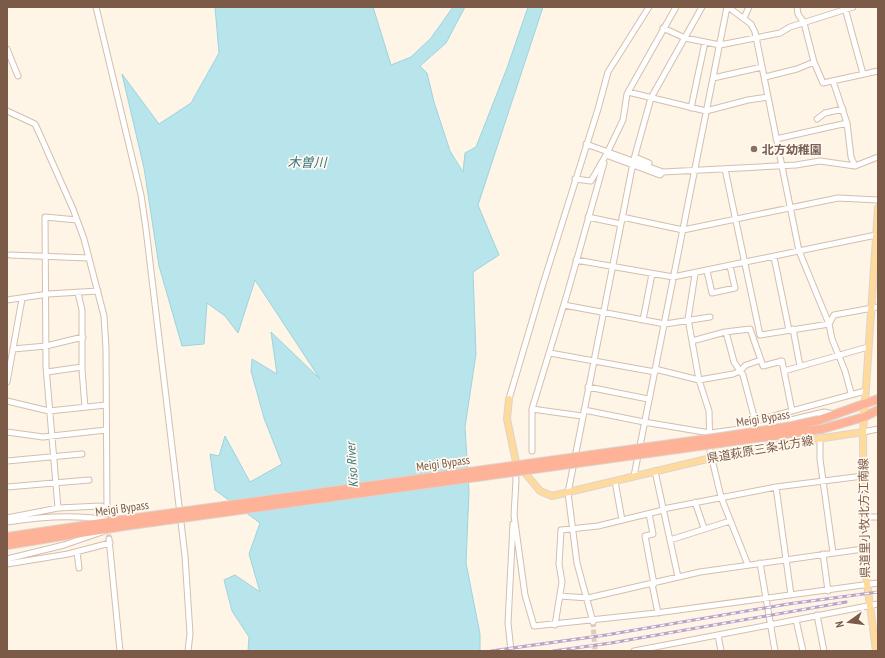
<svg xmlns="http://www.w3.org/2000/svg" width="885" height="658" font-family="'PT Sans Narrow','Noto Sans JP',sans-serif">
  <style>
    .water { fill: #b8e4eb; stroke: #9dd4de }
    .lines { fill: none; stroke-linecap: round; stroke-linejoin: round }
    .minor-tunnel { stroke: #decebf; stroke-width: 5; stroke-dasharray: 5 2.5; stroke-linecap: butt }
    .minor-casing { stroke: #d5beae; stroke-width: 7 }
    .major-casing { stroke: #ddd4cf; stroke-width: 8 }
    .highway-casing { stroke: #ddd4cf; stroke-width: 10 }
    .minor { stroke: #fff; stroke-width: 5 }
    .major { stroke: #ffda9d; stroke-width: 6 }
    .highway { stroke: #feb298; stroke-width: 8 }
    .rail-casing { stroke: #b8a3cb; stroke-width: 3 }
    .rail { stroke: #fff9ef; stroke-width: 1.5; stroke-dasharray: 4.5; stroke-linecap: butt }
    .highway-bridge-casing { stroke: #ddd4cf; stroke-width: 10; stroke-linecap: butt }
    .highway-bridge { stroke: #feb298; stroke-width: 8 }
    .education-dot { fill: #8d6e63; stroke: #fff9ef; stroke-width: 1.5 }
    .labels { text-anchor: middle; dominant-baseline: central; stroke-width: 3.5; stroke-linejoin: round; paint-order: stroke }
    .education-label { font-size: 12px; font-weight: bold; fill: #785e54; stroke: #fff9ef; text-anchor: start }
    .street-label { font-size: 12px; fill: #7c5a48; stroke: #fff9ef }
    .water-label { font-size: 13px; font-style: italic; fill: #397682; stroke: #fff9ef }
  </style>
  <rect width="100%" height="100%" fill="#fef5e7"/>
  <path class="water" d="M215,7h158l18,58 20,-8 20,-19 22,-31h12l-19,36 -26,23 7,7 7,29 16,49 13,21 2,-19 11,-6 31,-79 21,-61h15l-65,198 21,50 -26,17 3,82 -11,73 4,64 -3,72 14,71v17h-232l1,-14 -17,-26 -8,-31 11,-5 25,17 -11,-38 11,-31 -45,-33 -5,-36 9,2 6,-20 25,46 32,-18 -18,-46 -13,-47 1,-12 25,15 -6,-42 49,47 -65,-99 -17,53 -13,-17 -18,-13 -3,41 -22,2 -23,-80 -15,-98 -22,-94 37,50 32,-21 28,-50z"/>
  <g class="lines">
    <path class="minor-tunnel" d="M107,512l2,27
      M593,622l2,29"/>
    <defs>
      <path id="minor" d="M96,7l45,188 5,34 39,327 5,78 -2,17
        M728,7l23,17 4,8 44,219 30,73 3,15 13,32 6,22
        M797,7l1,7 6,9 10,39 9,21 55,-12
        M845,8l18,66
        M744,18l5,-11
        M663,28l22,10 35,7 60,-12 10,-6 63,-20
        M7,49l11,27
        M765,77l32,-8 17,-7
        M713,78l49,-11
        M833,81l14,42 4,34 4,9
        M628,92l78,19 42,-11 20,-3
        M691,108l14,-66
        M7,111l28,13 6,13 32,72 11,30 20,77 2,33 1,163
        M817,119l8,-6 18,-4
        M776,139l71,-16
        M586,144l77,28
        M609,149l14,-29 4,-26 49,-87
        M635,157l14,6
        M634,159l17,-61 51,-91
        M725,169l35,166 69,-11 5,-9 44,-8
        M575,179l16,2 15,-26 54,20 3,-3 133,-7 24,-4 35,5 23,-9
        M588,217l33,7
        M622,217l61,13 155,-32 40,2
        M10,255l79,3
        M774,257l15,73
        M576,260l97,17 203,-42
        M707,271l5,22 23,-5 -5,-22
        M695,274l-7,45 11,61 10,31 1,40 11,46 27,68
        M78,293l4,17v60l3,37
        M7,300l41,-6 50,-3
        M564,305l101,19 45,-7
        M643,320l9,-46
        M793,329l7,37
        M726,332l8,30 9,13 13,49
        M692,341l33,-9 25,-3 13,37 19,-5 10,50
        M13,349l33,-3 37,-9
        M550,353l105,19
        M655,369l44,11 34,-6 7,-3 6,-6 15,-5
        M784,371l84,-24
        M47,372l35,-5
        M7,382l15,-83
        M588,387l60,12
        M509,399l34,-115 55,-175 10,-37 41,-65
        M7,401l42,10 57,-6
        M532,409l50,7
        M584,410l60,12 66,11 60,-8 54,-13 10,2
        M755,421l110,-30
        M7,432l36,5 63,-7
        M863,432l15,-3
        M820,438v21l13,94
        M532,451v-42l36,-118 36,-128
        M7,461l75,-7
        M655,471l23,106
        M634,476l93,-469
        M615,481l7,39
        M7,487l82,-7
        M776,487l15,108
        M695,502l9,26
        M58,508l-12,-141 -1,-150 32,3
        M663,509l113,-22 87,-11
        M649,514l4,20 -8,2 9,48
        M514,515l11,80 9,31 122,-13 222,-30
        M514,516l2,-36 -1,-10
        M863,517h15
        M7,518l51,-10 43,-2 5,2
        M7,522c32,-5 67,-8 99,-2
        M109,539l11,112
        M670,540l60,-19
        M77,552l2,16
        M823,554l5,37
        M7,559l57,-14 38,-13
        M760,563l15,88
        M7,564l61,-10 42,-11
        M652,584l6,29
        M560,596l28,2 112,-26 163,-23
        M817,615l7,36
        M796,620l7,31
        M593,622l-16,-59 -9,-70 65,-330
        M555,625l7,-43 -3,-18 2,-34 37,-4 65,-16
        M718,635l3,16
        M511,651l-3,-28 5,-99
        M634,651l244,-47"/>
      <path id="major" d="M509,399l-2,20 9,43 24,29 12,5 193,-46 118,-18
        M876,651l-12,-90 -1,-129 15,-224"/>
      <path id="highway" d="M819,420l59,-21
        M822,429l42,-12 14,-7
        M7,537l115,-17
        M7,545l117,-19"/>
    </defs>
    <use href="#minor" class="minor-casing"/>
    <use href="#major" class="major-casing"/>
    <use href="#highway" class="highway-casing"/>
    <use href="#minor" class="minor"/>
    <use href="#major" class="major"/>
    <use href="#highway" class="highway"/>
    <defs>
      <path id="rail" d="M491,651l115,-16 182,-31 90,-12
        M553,651l58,-8 235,-41"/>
    </defs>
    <use href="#rail" class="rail-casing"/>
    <use href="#rail" class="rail"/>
    <defs>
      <path id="highway-bridge" d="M122,520l599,-83 71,-11 27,-6
        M124,526l698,-97"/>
    </defs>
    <use href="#highway-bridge" class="highway-bridge-casing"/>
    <use href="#highway-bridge" class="highway-bridge"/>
  </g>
  <circle class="education-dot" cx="754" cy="149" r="4"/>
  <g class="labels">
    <g class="education-label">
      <text x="762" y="149">北方幼稚園</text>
    </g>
    <g class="street-label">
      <text transform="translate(763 418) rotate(-9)">Meigi Bypass</text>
      <text transform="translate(760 449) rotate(-10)">県道萩原三条北方線</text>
      <text transform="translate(443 463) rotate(-8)">Meigi Bypass</text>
      <text transform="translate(122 508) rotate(-8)">Meigi Bypass</text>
      <text transform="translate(864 518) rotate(-91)">県道里小牧北方江南線</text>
    </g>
    <g class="water-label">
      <text x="307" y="162">木曽川</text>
      <text transform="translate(352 465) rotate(-94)">Kiso River</text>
    </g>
  </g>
  <rect width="885" height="658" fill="none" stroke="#7c5a48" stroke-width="16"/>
  <g transform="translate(849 622) rotate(256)" stroke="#fff9ef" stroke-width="3" paint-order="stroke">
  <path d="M0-3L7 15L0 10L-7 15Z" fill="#7c5a48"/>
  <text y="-6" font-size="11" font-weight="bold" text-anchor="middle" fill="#7c5a48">N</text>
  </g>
</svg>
